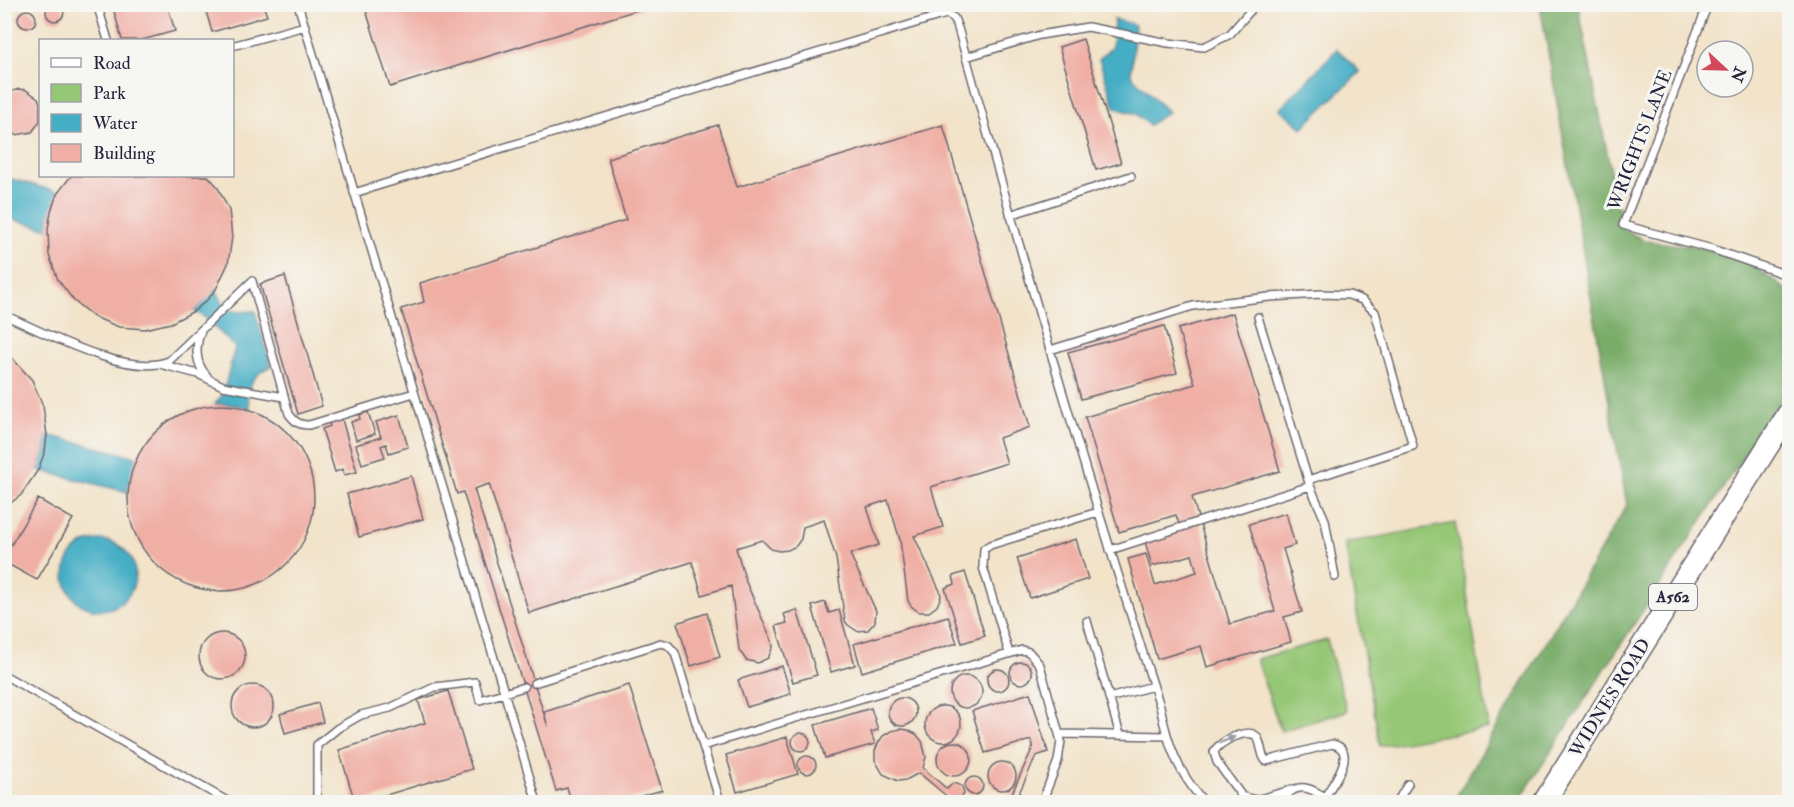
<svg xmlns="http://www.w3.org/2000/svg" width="1794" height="807" font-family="'IM FELL Double Pica',serif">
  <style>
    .green { fill: #96c776; stroke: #5c7458; stroke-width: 1.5 }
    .forest { fill: #78ac67; stroke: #4d6751; stroke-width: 1.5 }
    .water { fill: #45aec5; stroke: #346880; stroke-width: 1.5 }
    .building { fill: #f0afa5 }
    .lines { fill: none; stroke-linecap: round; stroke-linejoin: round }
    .lane-casing { stroke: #6b666d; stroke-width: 10 }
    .primary-casing { stroke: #6b666d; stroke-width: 24 }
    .lane { stroke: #fff; stroke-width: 7 }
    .primary { stroke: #fff; stroke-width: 21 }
    .oneway { fill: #9c9ca7 }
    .labels { text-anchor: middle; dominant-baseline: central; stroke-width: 6; stroke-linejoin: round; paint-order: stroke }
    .shield { fill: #f6f6f2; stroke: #626272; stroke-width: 1.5 }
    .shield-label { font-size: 16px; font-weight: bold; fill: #22223b }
    .street-label { font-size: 18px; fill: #22223b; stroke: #f6f6f2 }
  </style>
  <rect width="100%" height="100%" fill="#f6f6f2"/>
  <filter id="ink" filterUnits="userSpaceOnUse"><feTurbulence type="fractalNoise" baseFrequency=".0167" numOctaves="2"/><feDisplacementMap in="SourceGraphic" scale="12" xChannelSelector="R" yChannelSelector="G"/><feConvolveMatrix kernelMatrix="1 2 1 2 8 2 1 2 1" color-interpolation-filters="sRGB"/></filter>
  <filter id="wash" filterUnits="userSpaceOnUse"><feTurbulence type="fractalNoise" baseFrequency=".008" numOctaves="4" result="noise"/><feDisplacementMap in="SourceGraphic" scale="24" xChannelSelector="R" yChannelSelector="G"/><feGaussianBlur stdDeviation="1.35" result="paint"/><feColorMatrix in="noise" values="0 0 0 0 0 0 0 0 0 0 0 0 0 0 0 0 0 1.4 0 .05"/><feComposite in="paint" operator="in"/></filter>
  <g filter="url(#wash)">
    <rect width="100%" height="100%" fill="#f2e3c9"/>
    <path class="green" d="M1455,523l34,205 -109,18 -35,-203z
      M1327,640l20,71 -66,20 -25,-72z"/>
    <path class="forest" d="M1540,5h38l44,223 23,13 88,10 56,41v95l-271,415h-65l174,-297z"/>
    <path class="water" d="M1114,19l21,6 -4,50 37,37 -19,13 -13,-11 -21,-6 -16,-49 13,-12z
      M1337,49l23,23 -58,56 -22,-19z
      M4,177l55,15 -8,19 -3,18 -43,-12z
      M216,289c9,22 15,25 39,22l16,55c-19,9 -27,22 -21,42l-17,-3 -18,-1 8,-10 12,-47 -32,-31 -9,-5z
      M47,435l90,22 -9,35 -90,-22 7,-19z
      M65 575a35 35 0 1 1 70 0a35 35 0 1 1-70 0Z"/>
    <g id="blocks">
      <path class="building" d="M46 12a9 9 0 1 1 18 0a9 9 0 1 1-18 0Z
        M112,4h55l8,27 -33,9h-20z
        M204,4h59l4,12 -55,16z
        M364,4h289v1l-263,82z
        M18 19a9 9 0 1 1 18 0a9 9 0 1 1-18 0Z
        M4,19l5,8 -5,8z
        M1083,39l38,124 -25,7 -37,-123z
        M19,89l7,1 12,8 2,5v18l-8,11 -16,3 -12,-5v-36z
        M718,125l19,62 206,-62 87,302 -31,11 8,25 -76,24 12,40 -29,9 26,55 1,5 -4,10 -8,6h-10l-8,-6 -3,-5 -8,-61 -12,-40 -21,7 12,38 -29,9 26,57 -1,11 -7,8 -11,1 -9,-6 -3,-4 -9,-63 -12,-38 -21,7 -2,12 -5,7 -8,4 -9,1 -8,-2 -9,-9 -26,8 10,34 26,59 1,6 -5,11 -10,5 -12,-3 -7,-10 -8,-64 -29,9 -10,-33 -163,51 -40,-129 -15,5 74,238 -4,-15 85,-27 33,105 -41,12h-49l-5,-14 -11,3 -93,-299 -6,2 -56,-185 23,-7 -4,-19 206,-63 -18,-62z
        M71,176h137l9,10 12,24 3,27 -4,27 -12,25 -8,10 -14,12 -23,12 -26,6 -26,-2 -25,-10 -20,-16 -16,-21 -9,-25 -1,-26 3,-18 6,-17z
        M285,276l37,130 -24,8 -38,-130z
        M1233,313l47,158 -88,26 38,127 45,-13 -26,-87 37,-11 9,32 -12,4 19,63 -18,5 7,25 -84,25 -6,-21 -44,13 -29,-100 18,-5 9,31 42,-13 -5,-17 -40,11 -8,-28 36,-11 -4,-12 -57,17 -34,-115 110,-33 -17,-55z
        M1164,326l13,47 -96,26 -13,-47z
        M4,354l9,5 19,21 11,26 4,29 -2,16 -7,19 -17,25 -17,13z
        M128 498a93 93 0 1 1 186 0a93 93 0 1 1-186 0Z
        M368,412l7,22 -19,6 -5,-18 9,-3 -1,-4z
        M399,415l9,32 -19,6 -3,-9 -5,2 4,11 -23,7 -6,-19 25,-8 -5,-15z
        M341,416l16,56 -13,3 -1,-6 -8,3 -13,-43 8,-3 -2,-6z
        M411,476l12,43 -64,18 -12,-43z
        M38,499l35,20 -36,61 -33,-18v-5z
        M1076,539l12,40 -58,19 -13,-40z
        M965,572l20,64 -23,7 -17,-55 10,-4 -2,-8z
        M825,602l4,11 10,-3 16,55 -24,7 -19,-66z
        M797,610l20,65 -24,7 -17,-56 11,-3 -3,-9z
        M707,613l13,44 -29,9 -14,-43z
        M948,616l9,27 -95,29 -8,-28z
        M199 656a23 23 0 1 1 46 0a23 23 0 1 1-46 0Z
        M1010 673a11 11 0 1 1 22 0a11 11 0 1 1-22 0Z
        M782,666l9,28 -44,13 -9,-27z
        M987 680a11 11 0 1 1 22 0a11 11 0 1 1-22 0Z
        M950 692a16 16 0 1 1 32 0a16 16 0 1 1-32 0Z
        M232 706a21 21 0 1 1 42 0a21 21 0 1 1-42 0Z
        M448,691l24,78 -109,33h-8l-16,-52 86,-27 -7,-23z
        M1030,693l18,59 -12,4 -21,46h-7l25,-55 -2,-7 -46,13 -13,-42z
        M888 712a14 14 0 1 1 28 0a14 14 0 1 1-28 0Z
        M318,703l5,19 -38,11 -5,-19z
        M925 724a18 18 0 1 1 36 0a18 18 0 1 1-36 0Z
        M871,708l7,22 -7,2 4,12 -50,14 -10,-33z
        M900,729l8,1 8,4 6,7 4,16 -3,11 24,21 6,-6 9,3 2,8 -4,5 4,3h-9l-5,-3 -31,-26 -13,7 -8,1 -15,-7 -8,-14v-9l3,-8 5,-7 8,-5z
        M792 742a9 9 0 1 1 18 0a9 9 0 1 1-18 0Z
        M787,737l11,37 -61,18 -11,-37z
        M937 759a17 17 0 1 1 34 0a17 17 0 1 1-34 0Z
        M798 765a9 9 0 1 1 18 0a9 9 0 1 1-18 0Z
        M988 776a14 14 0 1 1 28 0a14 14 0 1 1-28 0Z
        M965 786a9 9 0 1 1 18 0a9 9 0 1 1-18 0Z"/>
    </g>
  </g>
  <g filter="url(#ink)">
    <use href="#blocks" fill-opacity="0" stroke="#6b666d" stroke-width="1.5"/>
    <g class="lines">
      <defs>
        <path id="lane" d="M97,4l11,36
          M298,4l239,798
          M935,4l4,12 8,-2 7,4 4,10c63,227 129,454 202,678 8,40 18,66 44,96
          M1708,4l-85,221 89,24 78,27
          M232,46l73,-20
          M966,57l74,-22 48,-8 80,16 36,4 26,-13 26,-30
          M354,193l585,-177
          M1010,215l121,-39
          M4,315c40,17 123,63 165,46l83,-80 37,133c6,8 10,11 20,11l105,-32
          M201,331c-6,15 -6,33 6,45
          M1050,350l143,-44 76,-9 53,-3 27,1 13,5 13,12 38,134 -105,34
          M160,364l38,10 25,12 61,11
          M1310,486l15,34 10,57
          M1110,550l200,-64 -52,-169
          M1087,621l33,114
          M1009,653l-26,-86 1,-18 6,-4 108,-33
          M4,675l225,127
          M534,683l127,-40 7,2 7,8 45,149
          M1109,698l44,-12
          M1060,734l106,2
          M703,746l319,-96 7,2 11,13 21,76 -3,20 -16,41
          M1244,797l12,3 35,-10
          M317,802v-57l21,-17 23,-13 29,-7 45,-21 40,-5 5,18 44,-13
          M1246,802l-29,-40 -3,-10c5,-11 35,-25 43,-15 5,7 3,17 9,24l66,-17c28,6 0,40 -7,53
          M1281,802c17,-25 32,-12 52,0
          M1397,802l11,-18"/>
        <path id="primary" d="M1544,802l246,-391"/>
      </defs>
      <use href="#lane" class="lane-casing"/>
      <use href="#primary" class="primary-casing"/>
      <use href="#lane" class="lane"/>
      <use href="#primary" class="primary"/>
    </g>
    <defs><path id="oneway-solid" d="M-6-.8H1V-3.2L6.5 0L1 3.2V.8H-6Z" transform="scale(1.5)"/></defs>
    <use class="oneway" href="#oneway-solid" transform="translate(1227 740) rotate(-23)"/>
  </g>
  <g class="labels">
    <rect class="shield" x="1649" y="584" width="48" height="26" rx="4.5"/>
    <g class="shield-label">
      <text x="1673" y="597">A562</text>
    </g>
    <g class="street-label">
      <text transform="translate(1640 140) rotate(-69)">WRIGHTS LANE</text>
      <text transform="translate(1610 698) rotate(-58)">WIDNES ROAD</text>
    </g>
  </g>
  <rect width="1794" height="807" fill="none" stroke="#f6f6f2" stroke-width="24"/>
  <rect x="39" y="39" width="195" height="138" fill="#f6f6f2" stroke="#a1a1a9" stroke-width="1.5"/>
  <rect x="51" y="58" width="30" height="9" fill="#ffffff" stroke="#a1a1a9" stroke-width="1.5"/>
  <text x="93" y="69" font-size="18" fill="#22223b">Road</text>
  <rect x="51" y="84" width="30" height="18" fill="#96c776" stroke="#a1a1a9" stroke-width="1.5"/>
  <text x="93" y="99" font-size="18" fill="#22223b">Park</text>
  <rect x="51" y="114" width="30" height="18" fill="#45aec5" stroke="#a1a1a9" stroke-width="1.5"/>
  <text x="93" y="129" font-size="18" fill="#22223b">Water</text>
  <rect x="51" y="144" width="30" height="18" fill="#f0afa5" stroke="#a1a1a9" stroke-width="1.5"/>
  <text x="93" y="159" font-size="18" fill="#22223b">Building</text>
  <g transform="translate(1725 69) rotate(112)"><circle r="28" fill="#f6f6f2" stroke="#a1a1a9" stroke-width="1.5"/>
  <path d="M0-4.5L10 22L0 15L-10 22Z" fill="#d1495b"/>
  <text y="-9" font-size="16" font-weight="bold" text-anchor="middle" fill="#22223b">N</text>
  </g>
</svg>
